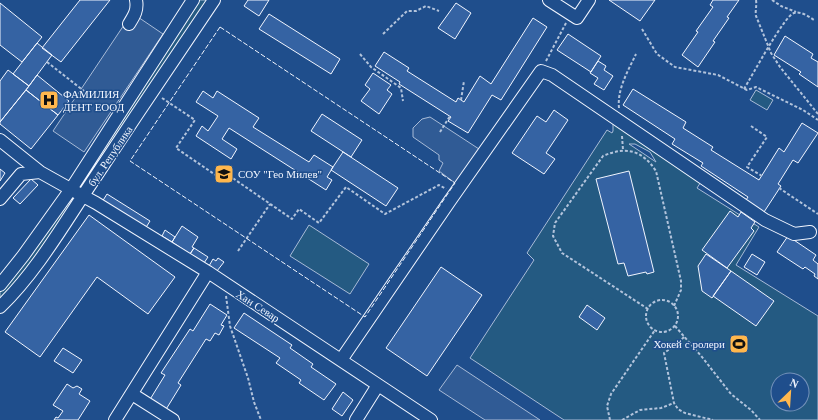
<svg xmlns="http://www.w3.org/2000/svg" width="818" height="420" font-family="Georgia,serif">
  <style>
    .green { fill: #245a82; stroke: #a8bbd7; fill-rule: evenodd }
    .parking { fill: #305b95; stroke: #a8bbd7 }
    .building { fill: #3563a3; stroke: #f2f6ff }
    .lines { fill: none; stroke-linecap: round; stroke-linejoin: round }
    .minor-casing { stroke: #f2f6ff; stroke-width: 14 }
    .path { stroke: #b3c4dc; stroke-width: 2; stroke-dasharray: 3 2; stroke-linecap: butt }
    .minor { stroke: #1f4e8c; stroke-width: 12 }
    .fence { stroke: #f2f6ff; stroke-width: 1; stroke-dasharray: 5 2; stroke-linecap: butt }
    .labels { text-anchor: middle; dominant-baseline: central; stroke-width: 3; stroke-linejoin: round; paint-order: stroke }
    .poi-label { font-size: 11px; fill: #f2f6ff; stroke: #1f4e8c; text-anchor: start }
    .street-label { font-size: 11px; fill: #f2f6ff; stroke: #1f4e8c }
  </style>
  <rect width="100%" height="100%" fill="#1f4e8c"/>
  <path class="green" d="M193,0h21l-115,171 -11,-9z
    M756,90l17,10 -6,10 -17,-10z
    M613,120l91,57 -7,11 62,39 -23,38 82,51v104h-254l-94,-62 64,-98 -7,-7 80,-123 5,3 1,-2zM629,144h6l15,8 6,10zM778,380h24v24h-24z
    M64,197l13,8 -77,102v-22z
    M309,225l60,39 -19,30 -60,-38z"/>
  <path class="parking" d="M132,13l31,21 -79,118 -31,-21z
    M430,117l49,32 -24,34 -16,-12 4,-8 -4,-3v-5l-26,-18v-9l9,-9z
    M457,365l83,55h-55l-46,-30z"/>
  <path class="building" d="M80,0h30l-49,62 -19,-14z
    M248,0h21l-10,16 -15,-10z
    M609,0h46l-15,21z
    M713,0h26l-12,17 2,1 -16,23 2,1 -17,25 -16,-12 16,-23 -2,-1 17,-24 -3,-2z
    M0,3l42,34 -20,25 -22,-17z
    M456,3l15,10 -16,26 -17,-11z
    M269,14l71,45 -9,15 -72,-45z
    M533,18l14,9 -46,73 -9,-5 -24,38 -20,-12 3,-4 -52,-33 1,-2 -25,-16 9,-14 25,16 -2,3 49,31 2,-4 6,4 16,-26 11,8z
    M568,34l33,22 -10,16 -34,-22z
    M785,36l28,18 -2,4 7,4v25l-19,-13 2,-2 -27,-17z
    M37,43l15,12 -23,31 -16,-12z
    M598,61l8,5 -2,4 9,6 -9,14 -10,-6 4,-6 -8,-5z
    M8,70l21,16 -29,36v-41z
    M373,73l18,12 -4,5 5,4 -13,20 -18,-13 9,-12 -5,-4z
    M37,75l32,26 -11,14 -32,-25z
    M633,89l53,33 -3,6 30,19 -2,3 48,30 20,-32 5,4 18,-29 16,10 -20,30 -5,-3 -15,24 3,2 -17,26 -18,-12 2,-3 -47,-31 2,-3 -31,-19 3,-5 -52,-34z
    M26,90l32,25 -27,34 -31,-25v-2z
    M203,91l10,7 4,-7 42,27 -6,9 56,35 5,-7 19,12 -6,10 5,3 -6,10 -97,-62 -7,11 15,10 -6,10 -35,-23 6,-10 6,5 10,-15 -22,-14z
    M554,110l14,10 -22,33 9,6 -11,15 -32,-21 25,-37 9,6z
    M322,114l40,26 -11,17 -40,-26z
    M343,152l55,36 -12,18 -55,-36z
    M0,169l5,4 -5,8z
    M629,171l25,101 -7,2 -1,-2 -18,4 -4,-13 -6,1 -22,-85z
    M31,179l7,6 -18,19 -7,-6z
    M107,194l43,27 -5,8 -43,-27z
    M730,211l8,6 3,-5 14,10 -4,6 3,3 -27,37 -25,-18z
    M89,215l86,62 -27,37 -51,-37 -57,80 -35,-25z
    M182,226l16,11 -6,10 2,1 -4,6 -18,-12z
    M165,230l10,7 -3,5 -10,-6z
    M788,236l28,19 -3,5 5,4v15l-4,-3 1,-2 -10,-7 -2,2 -26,-17z
    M194,248l14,9 -4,6 -14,-9z
    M706,254l25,17 -19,27 -10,-7 -4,-25z
    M752,254l13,8 -8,13 -13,-8z
    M218,258l6,4 -7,9 -8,-5 4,-7 3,2z
    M441,267l41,28 -55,81 -41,-28z
    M731,271l43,30 -18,25 -43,-30z
    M210,304l17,11 -6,10 3,1 -5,9 -4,-2 -5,8 -4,-2 -28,44 3,2 -16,26 -16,-10 16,-26 -4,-2 29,-44 3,2z
    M587,305l18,13 -8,12 -18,-13z
    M244,313l48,32 -2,3 23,16 -2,3 25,17 -12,16 -25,-17 2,-3 -25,-17 4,-5 -46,-30z
    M63,348l19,12 -9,13 -19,-12z
    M67,384l6,4 4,-2 5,3 -3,5 11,7 -12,19h-24l2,-3 2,1 5,-7 -10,-6z
    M343,392l10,8 -11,16 -10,-7z"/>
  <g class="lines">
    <defs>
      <path id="minor" d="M549,0l28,18 12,-18
        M129,24c5,-8 9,-14 7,-24
        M0,140l40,32 43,24 13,7 112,69 223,148
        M0,199l21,-25 19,-2
        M0,285l23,-29 48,-67 122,-189
        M0,307c36,-35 62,-80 90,-122 41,-62 82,-123 124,-185
        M341,360l108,-158 92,-131 11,4 213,145 29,14 16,-2
        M132,394l41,26
        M115,420l93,-148
        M356,420l22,-35"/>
    </defs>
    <use href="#minor" class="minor-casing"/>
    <path class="path" d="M756,0c1,6 -1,11 0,16l15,37 9,14 38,47
      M772,0l9,6 15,6
      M642,29l15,25 18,13 43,8 29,15 9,-3 47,23 15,10
      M383,34l24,-23h9l10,-5 13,5
      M360,54l11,13 30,21 2,13
      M546,61l20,-38
      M47,62l37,29
      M744,89c8,-13 40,-73 50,-76 7,-2 14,3 20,7
      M162,98l33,22 -19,28 41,28 4,-6 71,49 7,-10 20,14 27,-36 39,27 54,-29 7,4
      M461,100l3,-19
      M619,108c-2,-19 9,-37 17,-54
      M751,126l16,11 -20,30 15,9
      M440,132l10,-16
      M622,136l1,14
      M779,188l39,26
      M238,251l32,-47
      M226,296l4,30 18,52 6,24 7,18
      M646 316a16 16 0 1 1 32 0a16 16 0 1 1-32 0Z
      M648,309l-86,-56 -9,-17 2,-13 48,-67c23,-10 39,-6 53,15l25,110v9l-7,16
      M675,326l27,31 29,37 20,16 9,10
      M684,337l-7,7 -13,9 10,50 4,6 7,4 28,7
      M610,420l-3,-14 4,-12 44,-64
      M622,420l18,-10 21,-2 13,-5"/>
    <use href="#minor" class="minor"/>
    <path class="fence" d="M220,27l235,156 -90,134 -235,-156z"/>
  </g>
  <defs>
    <symbol id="hospital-square" viewBox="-11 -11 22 22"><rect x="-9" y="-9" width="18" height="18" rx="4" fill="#ffb74d" stroke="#1f4e8c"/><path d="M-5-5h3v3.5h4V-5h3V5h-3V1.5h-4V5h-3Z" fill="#111"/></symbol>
    <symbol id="school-square" viewBox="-11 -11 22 22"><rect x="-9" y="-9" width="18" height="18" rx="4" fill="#ffb74d" stroke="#1f4e8c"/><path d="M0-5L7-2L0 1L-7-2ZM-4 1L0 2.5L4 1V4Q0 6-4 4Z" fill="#111"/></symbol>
    <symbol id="stadium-square" viewBox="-11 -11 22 22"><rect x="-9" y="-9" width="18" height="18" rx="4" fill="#ffb74d" stroke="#1f4e8c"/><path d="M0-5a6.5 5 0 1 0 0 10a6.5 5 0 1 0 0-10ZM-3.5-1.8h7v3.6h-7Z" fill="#111"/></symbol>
  </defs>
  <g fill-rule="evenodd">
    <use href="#hospital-square" x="38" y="89" width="22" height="22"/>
    <use href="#school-square" x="213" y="163" width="22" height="22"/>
    <use href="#stadium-square" x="728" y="333" width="22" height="22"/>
  </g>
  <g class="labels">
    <g class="poi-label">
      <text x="63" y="94">ФАМИЛИЯ<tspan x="63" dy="13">ДЕНТ ЕООД</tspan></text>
      <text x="238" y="174">СОУ "Гео Милев"</text>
      <text x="725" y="344" text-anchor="end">Хокей с ролери</text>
    </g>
    <g class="street-label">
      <text transform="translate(110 156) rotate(-56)">бул. Република</text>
      <text transform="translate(258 306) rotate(33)">Хан Севар</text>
    </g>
  </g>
  <g transform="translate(790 392) rotate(25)"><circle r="19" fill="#1f4e8c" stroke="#7391ba"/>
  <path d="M0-3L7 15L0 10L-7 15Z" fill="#ffb74d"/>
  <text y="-6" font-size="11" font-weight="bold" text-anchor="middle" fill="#f2f6ff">N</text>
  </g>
</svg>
